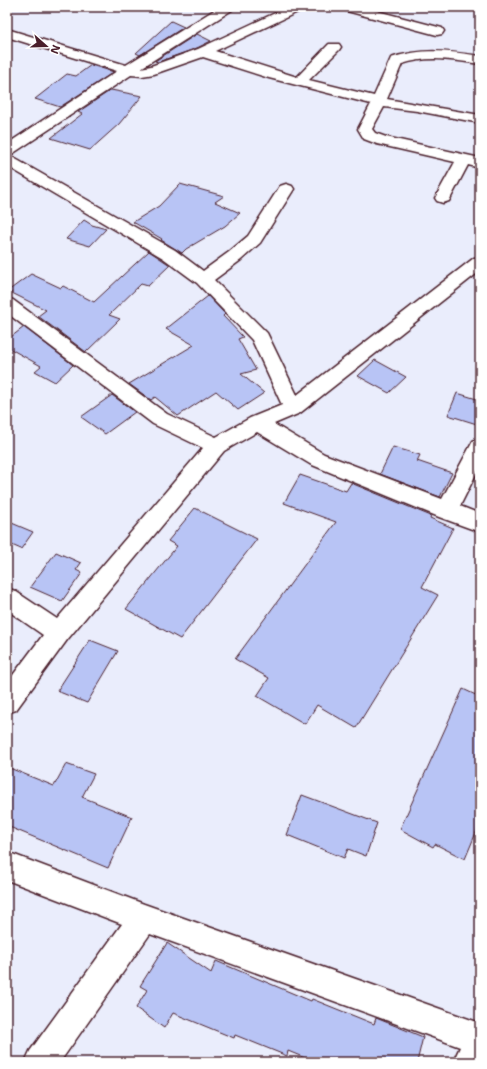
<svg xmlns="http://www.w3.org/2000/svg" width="487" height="1069" font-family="'Shantell Sans',sans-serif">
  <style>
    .building { fill: #b8c4f5; stroke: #4a1f2b }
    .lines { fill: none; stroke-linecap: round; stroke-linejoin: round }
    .minor-casing { stroke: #4a1f2b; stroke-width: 3 }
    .minor { fill: #fff; fill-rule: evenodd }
  </style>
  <rect width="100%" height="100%" fill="#eaedfc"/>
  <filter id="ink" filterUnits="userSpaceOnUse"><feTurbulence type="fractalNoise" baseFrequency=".025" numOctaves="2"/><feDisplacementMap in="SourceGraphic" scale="8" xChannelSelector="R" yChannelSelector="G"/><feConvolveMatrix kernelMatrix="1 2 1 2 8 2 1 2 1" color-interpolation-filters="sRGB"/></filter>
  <g filter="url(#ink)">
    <path class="building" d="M171,21l13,6 -44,28 -4,-2z
      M197,34l14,7 -14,7 -39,14 -3,-1z
      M91,65l23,7 -54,35 -25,-8 32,-25 9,2z
      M111,90l31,6 -23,28 -29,26 -39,-12 31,-24 -4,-2z
      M180,184l44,12 -9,6 25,11 -15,13 -39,23 -4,4 -21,-13 1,-1 -29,-17 26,-16z
      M84,220l8,5 14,4 -16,17 -24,-7z
      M149,251l21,14 -22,21 -7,-2 -32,31 11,4 -34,33 -48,-36 8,-6 -38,-19 23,-17 30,14 2,-2 31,16z
      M208,296l17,18 -2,2 20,21 -5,2 18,31 -15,4 23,19 -26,17 -22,-19 -38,25 -23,-19 -4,3 -22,-16 65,-39 -28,-16z
      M24,327l49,38 -18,17 -20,-11 6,-5 -34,-19v-7z
      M375,360l31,17 -17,16 -31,-17z
      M457,393l23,7v25l-32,-10z
      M112,395l23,17 -30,22 -24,-17z
      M393,447l27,8 -3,6 35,12 -12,24 -60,-23z
      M300,475l46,16 5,-8 80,33 -1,2 23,10 -31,59 16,8 -82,133 -39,-23 -12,19 -48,-28 12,-18 -34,-19 101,-137 -52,-19z
      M195,508l62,31 -77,100 -54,-30 51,-63 -9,-5z
      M7,521l26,11 -12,17 -14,-6z
      M56,552l25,11 -5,7 6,3 -20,28 -32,-14z
      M90,640l28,11 -31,52 -30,-12z
      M463,689l17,8v126l-15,36 -30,-15 -2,3 -33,-18z
      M66,764l28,10 -12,23 50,20 -24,51 -101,-42v-59l47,19z
      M302,795l75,28 -11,33 -18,-7 -4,9 -57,-23z
      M167,943l44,30 5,-12 95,40 1,-2 62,25 2,-6 47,19 -6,25h-102l-27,-11 -1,5 -52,-21 -1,3 -61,-25 -9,15 -28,-20 11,-18 -7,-4z"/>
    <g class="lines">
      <defs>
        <path id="minor" d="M219,7h15l-2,3 -91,58 10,-2 47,-17 90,-42h16l-2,3 -87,41 82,26 32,-33h10l2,3 -2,3 -30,30 65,16 17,-38c32,-10 56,-7 89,-2v8c-26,-4 -52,-9 -78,0l-15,35 93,16v8l-63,-12 -33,-4 -12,22 3,4 11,4 94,21v10l-12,-3 -19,36 -6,2 -6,-2 -2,-3 20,-36 -78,-18 -13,-5 -6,-10 13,-25 -102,-26 -66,-21 -49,17 -12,2 -11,-1 -119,79 -5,1 5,2 163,93 28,21 26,-19 19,-16 32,-50 6,-2 6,2 2,3 -34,54 -19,17 -27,20 53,53 30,62 177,-137 6,-1v14l-180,142 -26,11 50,30 118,45 31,-58 7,-3v28l-20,40 20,8v18l-41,-15 -129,-53 -53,-32 -33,19 -157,189 -51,70 -9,3v-30l36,-48 -36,-25v-22l8,3 42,28 146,-171 -50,-24 -146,-111v-15l6,2 154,114 49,23 34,-19 32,-13 -30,-65 -55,-57 -34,-25 -156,-92v-22l110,-73 -110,-34v-8l119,36z
          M341,7h21l80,21 2,3 -2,3 -5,1 -94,-25z
          M7,852l137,52 336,119v39h-27l7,-15 -310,-113 -90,128h-35l5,-11 92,-127 -115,-44z"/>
      </defs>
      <use href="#minor" class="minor-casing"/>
      <use href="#minor" class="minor"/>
    </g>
  </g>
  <rect width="487" height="1069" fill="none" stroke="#fff" stroke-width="24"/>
  <rect x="12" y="12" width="463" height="1045" fill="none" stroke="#4a1f2b" stroke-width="1.5" filter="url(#ink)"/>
  <g transform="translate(46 46) rotate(110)" stroke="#ffffff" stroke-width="3" paint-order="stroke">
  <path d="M0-3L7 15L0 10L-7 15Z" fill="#4a1f2b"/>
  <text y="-6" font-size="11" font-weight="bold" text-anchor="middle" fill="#4a1f2b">N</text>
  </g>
</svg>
